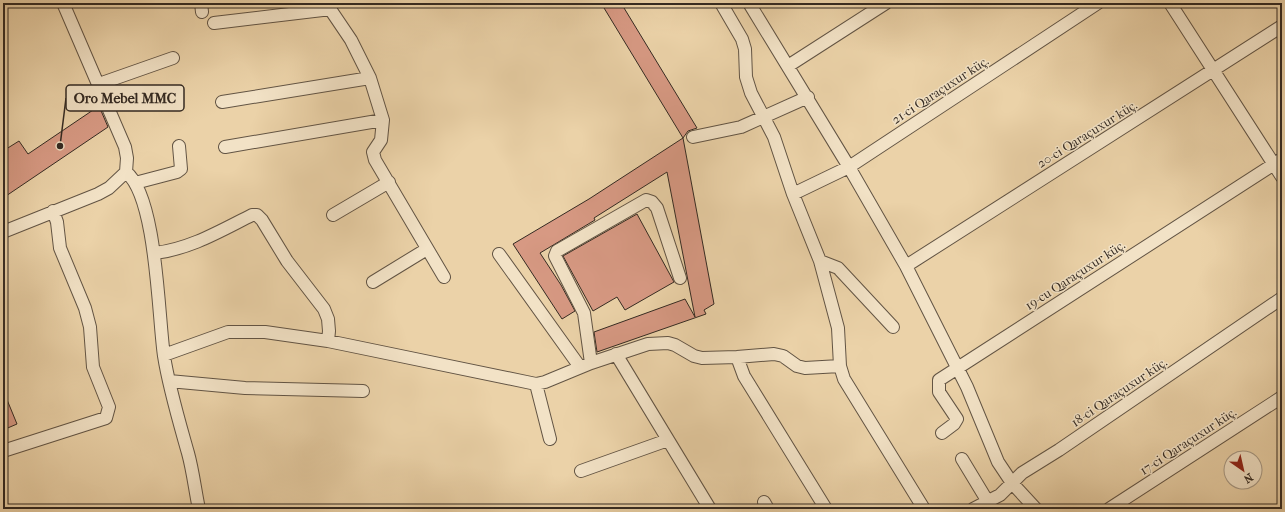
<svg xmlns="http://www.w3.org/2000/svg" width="1285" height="512" font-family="'IM FELL French Canon',serif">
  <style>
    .building { fill: #d79983; stroke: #342a22 }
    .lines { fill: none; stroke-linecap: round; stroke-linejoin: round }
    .minor-casing { stroke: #625444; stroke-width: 14 }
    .minor { stroke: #f2e2c6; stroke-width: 12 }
    .labels { text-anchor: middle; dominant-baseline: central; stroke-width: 3; stroke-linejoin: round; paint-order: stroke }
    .street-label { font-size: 13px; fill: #342a22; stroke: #f2e2c6 }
    .leader { fill: none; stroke: #342a22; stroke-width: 1.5 }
    .callout-dot { fill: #342a22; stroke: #f2e2c6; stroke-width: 1.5 }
    .callout { fill: #f2e2c6; stroke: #342a22; stroke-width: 1.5 }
    .callout-label { font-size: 14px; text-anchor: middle; font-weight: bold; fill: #342a22 }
  </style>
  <rect width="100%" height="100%" fill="#ebd2a8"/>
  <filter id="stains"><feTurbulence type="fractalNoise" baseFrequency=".005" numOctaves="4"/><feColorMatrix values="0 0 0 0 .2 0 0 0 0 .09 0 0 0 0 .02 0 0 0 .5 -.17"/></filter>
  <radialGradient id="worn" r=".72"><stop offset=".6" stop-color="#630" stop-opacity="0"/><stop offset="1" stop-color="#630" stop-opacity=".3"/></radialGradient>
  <path class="building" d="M601,3h20l76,125 -9,3 -5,7z
    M99,106l9,21 -105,71v-47l16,-10 9,13z
    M683,138l31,166 -10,6 2,4 -109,38 -3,-20 91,-33 10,18 -28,-145 -73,46 1,2 -55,33 21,32 14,26 -13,8 -49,-75 76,-45z
    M637,214l37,68 -49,28 -8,-13 -24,14 -30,-55z
    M3,390l14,34 -14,6z"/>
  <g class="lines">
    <defs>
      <path id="minor" d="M201,3l1,9
        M326,3l25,37 19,38 13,42 -2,20 -8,12 2,8 69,117
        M721,3l21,36 3,10 1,28 5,16 23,44 19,57 27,67 18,67 2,38 4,13 80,130
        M749,3l100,164 57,99 61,121 31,75 14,21 24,26
        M1170,3l112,174
        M214,23l117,-14
        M788,66l98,-63
        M99,84l74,-26
        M222,102l148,-24
        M693,137l48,-10 67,-30
        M225,147l158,-27
        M126,172c31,25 32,143 38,184 5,32 15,65 24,97 5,18 7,37 11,56
        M135,183l42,-11 4,-3 -2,-23
        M793,194l56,-27 249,-164
        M333,215l56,-33
        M3,232l95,-38 11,-6 17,-16 1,-14 -2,-11 -62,-144
        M155,253c35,-4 65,-22 97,-38h5l5,5 25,41 37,48 4,10 1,12 -1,10
        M499,254l81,113
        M820,261l18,7 55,59
        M906,266l376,-240
        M373,282l54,-33
        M616,354l94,155
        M164,355l64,-23h37l63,9 208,43 9,-2 46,-19 57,-19 20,-1 7,2 19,11 8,2 35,-1 37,-3 9,2 14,10 8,2 35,-2
        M737,357l7,19 82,133
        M591,363l-7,-50 -29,-57 2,-5 89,-51 6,2 5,6 23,70
        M169,381l76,7 118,3
        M536,384l14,55
        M942,433l12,-9 3,-5 -18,-27v-12l343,-221
        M3,451l103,-33 3,-11 -16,-40 -3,-40 -5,-19 -25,-60 -3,-26 -4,-11
        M962,459l26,43
        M581,471l87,-31
        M764,502l4,7
        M973,509l27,-14 22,-22 37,-23 223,-152
        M1109,509l173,-112"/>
    </defs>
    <use href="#minor" class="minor-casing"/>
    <use href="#minor" class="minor"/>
  </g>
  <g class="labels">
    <g class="street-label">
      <text transform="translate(940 90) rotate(-33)">21-ci Qaraçuxur küç.</text>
      <text transform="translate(1087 134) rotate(-32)">20-ci Qaraçuxur küç.</text>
      <text transform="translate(1075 275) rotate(-33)">19-cu Qaraçuxur küç.</text>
      <text transform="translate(1119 392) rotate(-34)">18-ci Qaraçuxur küç.</text>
      <text transform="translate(1188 441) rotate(-33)">17-ci Qaraçuxur küç.</text>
    </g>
  </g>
  <path class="leader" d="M60 146L66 98"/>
  <circle class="callout-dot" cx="60" cy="146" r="4"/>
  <rect class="callout" x="66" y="85" width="118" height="26" rx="4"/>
  <g class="callout-label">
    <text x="125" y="103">Oro Mebel MMC</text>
  </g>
  <rect width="1285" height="512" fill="none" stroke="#ebd2a8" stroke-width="16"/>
  <rect x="4" y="4" width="1277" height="504" fill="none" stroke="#342a22" stroke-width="2"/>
  <rect x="8" y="8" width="1269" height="496" fill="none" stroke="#342a22"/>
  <g transform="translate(1243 470) rotate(146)"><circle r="19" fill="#f2e2c6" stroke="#a69884"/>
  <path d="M0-3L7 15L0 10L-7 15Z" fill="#8f2418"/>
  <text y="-6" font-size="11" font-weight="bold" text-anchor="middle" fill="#342a22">N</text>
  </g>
  <rect width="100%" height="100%" filter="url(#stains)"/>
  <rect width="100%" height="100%" fill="url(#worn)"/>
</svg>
